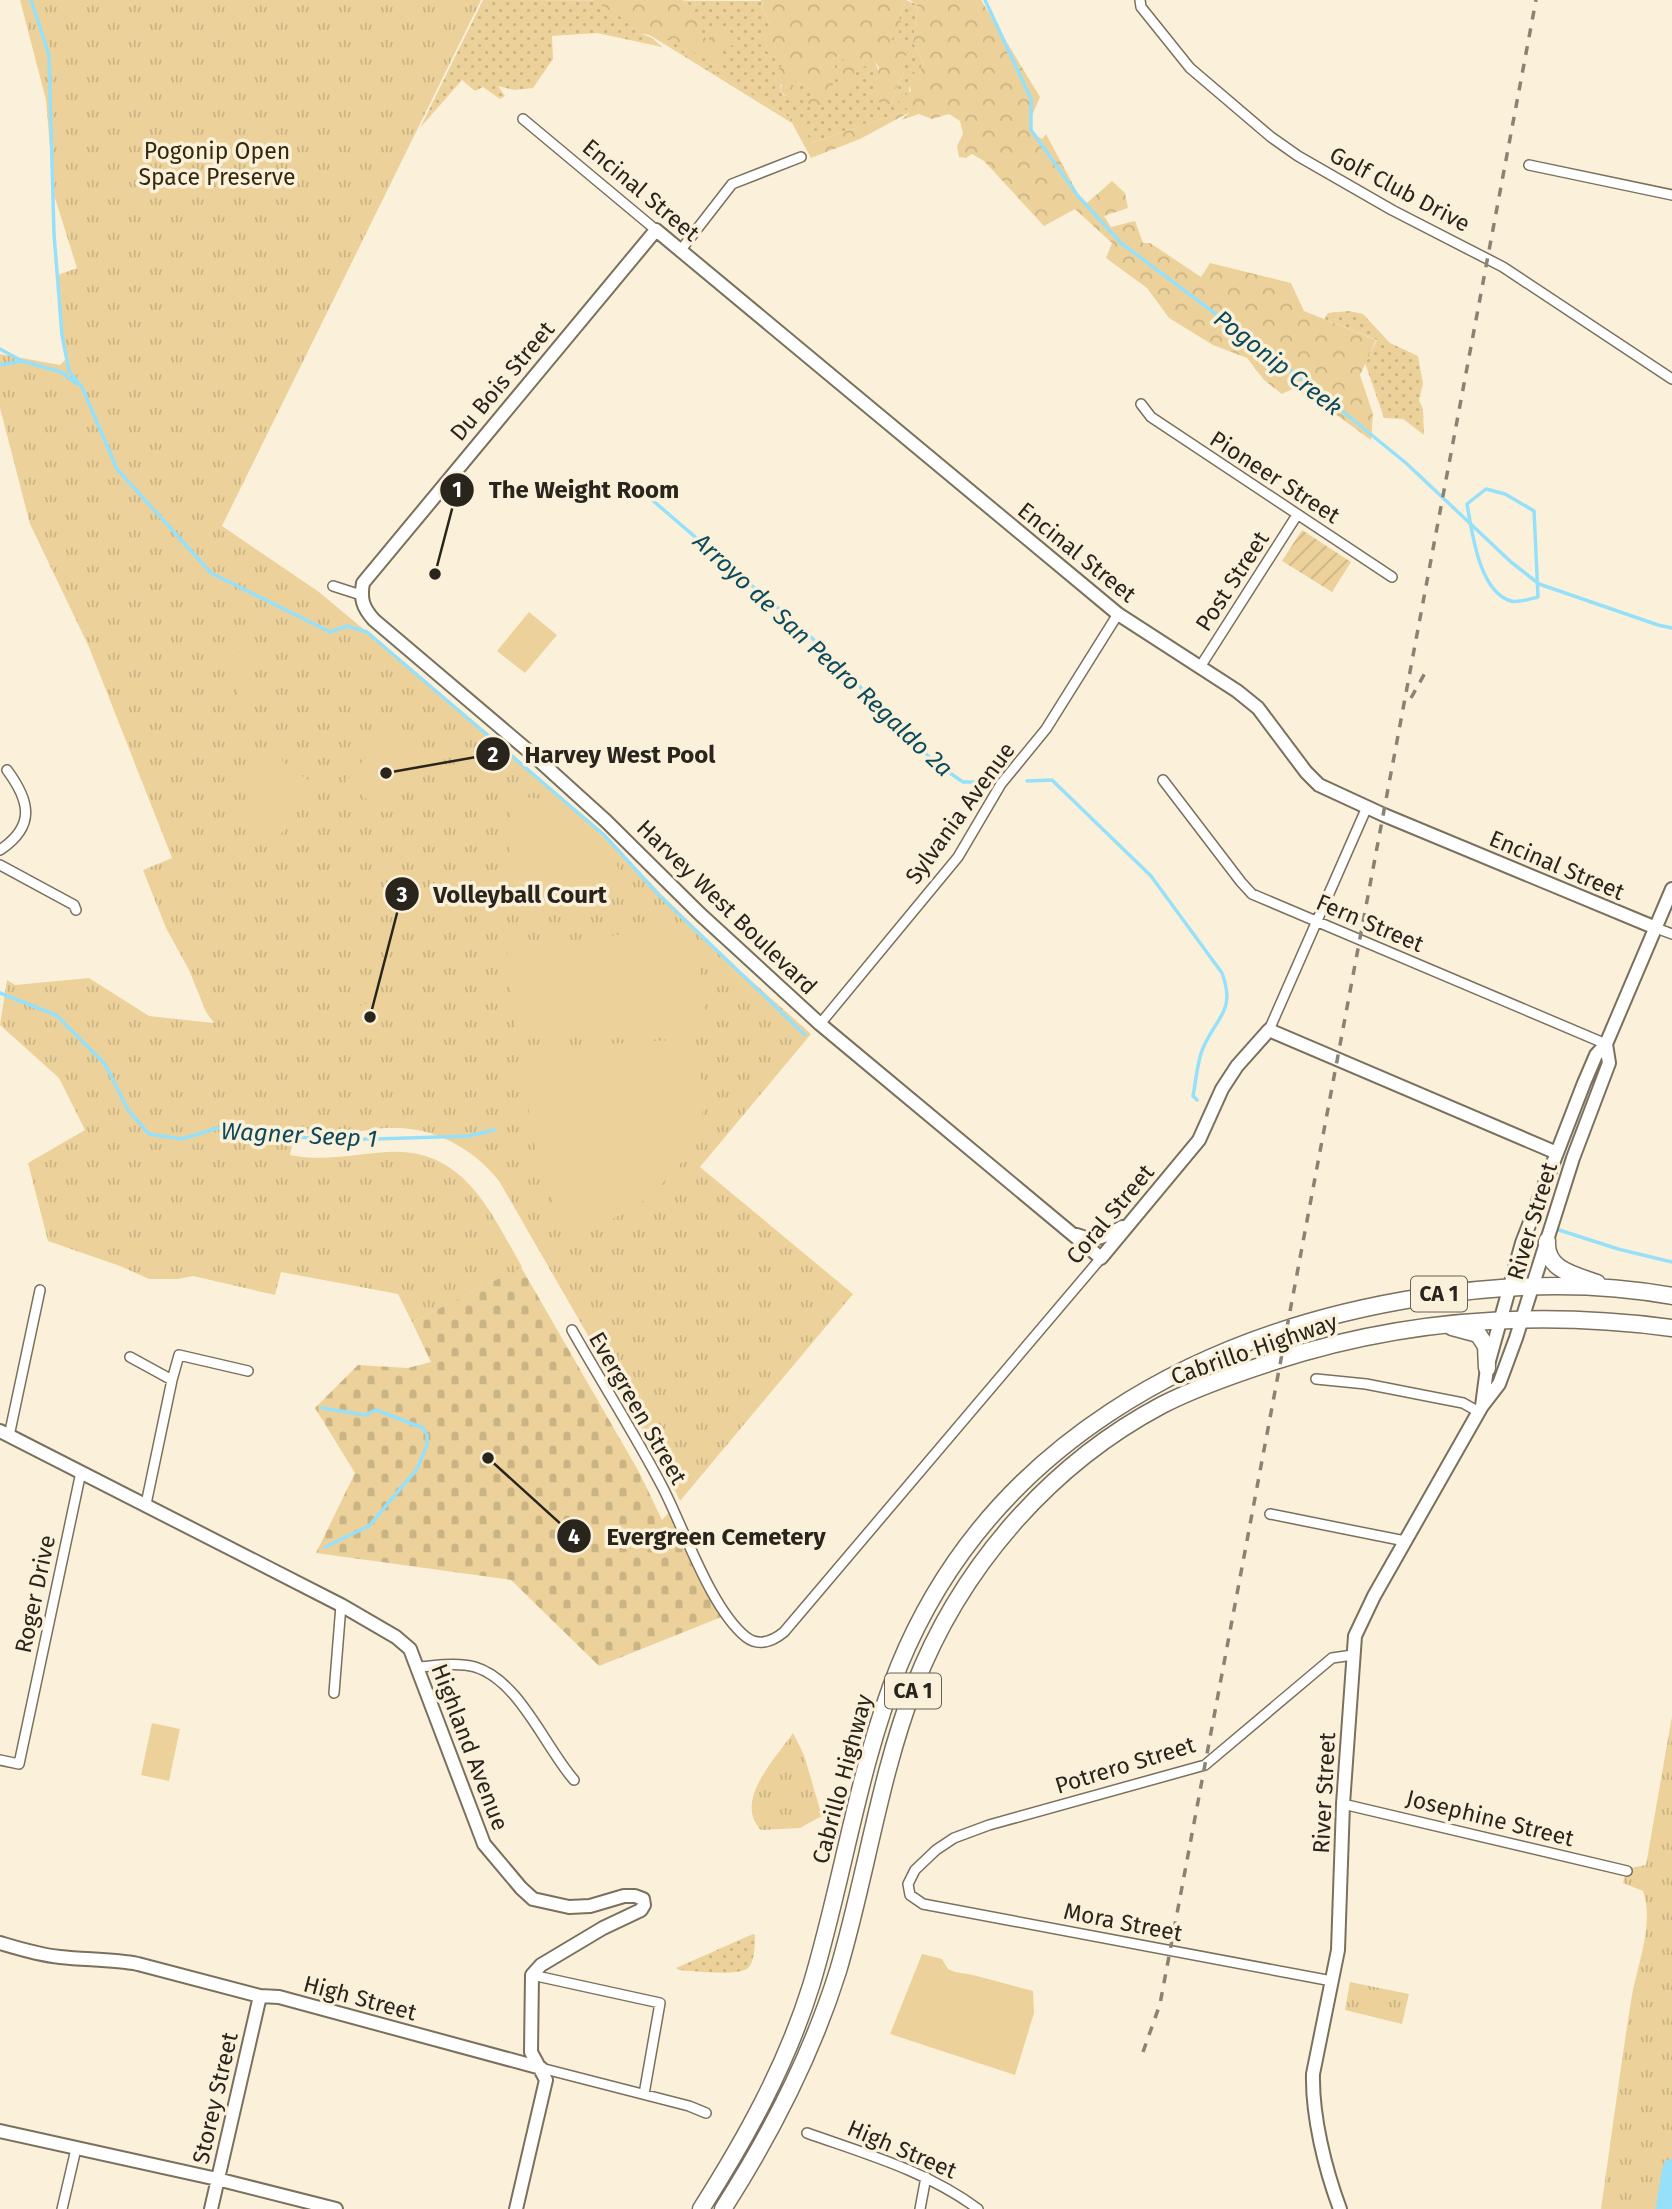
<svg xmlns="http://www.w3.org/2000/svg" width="1672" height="2209" font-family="'Fira Sans',sans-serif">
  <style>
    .grass { fill: url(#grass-dots) }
    .forest { fill: url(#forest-crowns) }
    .cemetery { fill: url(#cemetery-stones) }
    .park { fill: url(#park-tufts) }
    .garden { fill: url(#garden-furrows) }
    .pitch { fill: #ecd29a }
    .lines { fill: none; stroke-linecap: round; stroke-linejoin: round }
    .stream { stroke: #97e0fa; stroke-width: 3.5 }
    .river { stroke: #97e0fa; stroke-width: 19 }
    .street-casing { stroke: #79705d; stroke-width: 12 }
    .secondary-casing { stroke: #79705d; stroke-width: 16 }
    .highway-casing { stroke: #79705d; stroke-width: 19 }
    .street { stroke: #fff; stroke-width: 9 }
    .secondary { stroke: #fff; stroke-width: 12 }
    .highway { stroke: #fff; stroke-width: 16 }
    .rail { stroke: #8a8375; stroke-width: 3.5; stroke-dasharray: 9 9; stroke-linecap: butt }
    .labels { text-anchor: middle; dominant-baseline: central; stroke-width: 7; stroke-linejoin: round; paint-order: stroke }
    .shield { fill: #fbf1db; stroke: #686256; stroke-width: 2 }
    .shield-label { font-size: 21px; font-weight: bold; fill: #29251d }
    .park-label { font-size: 23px; fill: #34280e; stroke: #fbf1db }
    .street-label { font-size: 23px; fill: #29251d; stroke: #fbf1db }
    .water-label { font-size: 24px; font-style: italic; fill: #0b4a5c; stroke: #fbf1db }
    .leader { fill: none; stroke: #29251d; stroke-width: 2.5 }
    .callout-dot { fill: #29251d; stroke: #fbf1db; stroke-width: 2.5 }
    .mark-label { font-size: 21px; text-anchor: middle; font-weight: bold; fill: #fff }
    .callout-label { font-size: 24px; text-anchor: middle; font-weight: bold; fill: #29251d; stroke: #fbf1db; stroke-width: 7; stroke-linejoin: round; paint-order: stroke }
  </style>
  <defs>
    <pattern id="grass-dots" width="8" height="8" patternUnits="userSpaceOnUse" patternTransform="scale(1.75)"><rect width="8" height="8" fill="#ecd29a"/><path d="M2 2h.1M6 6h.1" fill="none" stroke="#cab484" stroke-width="1.8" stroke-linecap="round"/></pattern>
    <pattern id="forest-crowns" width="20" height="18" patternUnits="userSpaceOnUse" patternTransform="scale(1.75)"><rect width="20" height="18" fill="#ecd29a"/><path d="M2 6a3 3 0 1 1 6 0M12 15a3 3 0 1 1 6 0" fill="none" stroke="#cab484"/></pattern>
    <pattern id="cemetery-stones" width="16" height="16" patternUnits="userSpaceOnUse" patternTransform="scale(1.75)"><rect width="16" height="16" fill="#ecd29a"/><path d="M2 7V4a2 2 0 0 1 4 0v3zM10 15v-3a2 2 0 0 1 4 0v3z" fill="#cab484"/></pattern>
    <pattern id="park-tufts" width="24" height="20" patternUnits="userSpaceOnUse" patternTransform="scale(1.75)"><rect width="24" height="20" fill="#ecd29a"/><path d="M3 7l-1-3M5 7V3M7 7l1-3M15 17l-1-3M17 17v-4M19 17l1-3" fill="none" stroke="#cab484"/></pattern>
    <pattern id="garden-furrows" width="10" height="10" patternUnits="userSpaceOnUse" patternTransform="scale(1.75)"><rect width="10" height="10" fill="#ecd29a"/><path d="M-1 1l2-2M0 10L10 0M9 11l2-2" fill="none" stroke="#cab484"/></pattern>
  </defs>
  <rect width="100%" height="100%" fill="#fbf1db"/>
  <path class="grass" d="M483,0l281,1 -3,7 10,17 -6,11 2,15 17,13 -4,26 3,5 12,2 -3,-13 6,-6 16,18 -3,9 21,-46 9,-4 6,12 -9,-3 -1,12 19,-12 18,-5 17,45 7,-21 6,-9 -14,-33 16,-41 12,5 -5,37 10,21 -4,10h-6c-6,11 -3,24 -4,37l-98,33 -19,-24 -133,-80 3,-1 -22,-5 12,5 10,9 -65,-14 -45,3 1,23 -20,29 -19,2 -16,-4 7,10 -5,3 -17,-12 -8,4 -13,-11 -42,48z
    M1349,311l14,3 27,29 28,13 5,28 -4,16 4,9 1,26 -21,-16 -19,-1 -19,-55 12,-23 -53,-21 4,-6z
    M753,1934l2,1c0,8 0,25 -6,32 -7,10 -57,4 -70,3l-3,-2z"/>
  <path class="forest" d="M593,0h89l6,3 17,35 6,2 4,-11c10,0 16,2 23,10l-4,6 -17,4 -7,-6 1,5 13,16 -16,-4 -41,-21 -6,1 131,79 14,10 5,14 97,-33 -10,-9 13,-10 -3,-9 5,-9h6l4,-10 -10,-21 5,-36 -8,-6h71l59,97 -10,23 1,12 11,7 4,-5 32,60 9,9 25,-22 13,12 3,15 -24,8 7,11 24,-6 8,22h7l51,34 9,-14 81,20 13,28 72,29 -16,35 13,39 -2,26 -40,-29 -37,-23 -12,6 -18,-14 -17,-22 -34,-13 -44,-27 -22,-30 -41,-30 6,-15 -37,-34 -31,17 -60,-65 -12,-7 -6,4 -7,-1 -2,-11 6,-12 -3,-13 -11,-7 -17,5 -13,-5 -18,6 9,-8 -50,27 -49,19 -19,-35z
    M760,0h146l-7,18 3,5 -3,9 -8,8h13l4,14 -7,4 3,16 -6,9 -7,21h-7l-11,-5 6,-31 -5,-8 -10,7 -8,-3 -4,20 -5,5h-7l-3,-13v-13l9,3 -5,-11 -9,4 1,29 -11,17h-11l-6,-4 8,-5 -15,-17 -6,5 7,8 -4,6 -11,-3 -4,-5 2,-5 -5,-3 3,-4 -6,-3 9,-11 -16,-13 -6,-1 4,-14 -4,-5 2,-4 8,-2 -10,-17 3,-6z"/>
  <path class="cemetery" d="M521,1267l118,205 23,48 10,-11 52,107 -125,50 -88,-86 -195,-27 39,-80 -40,-65 43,-43 50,3 23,-6 -19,-40z"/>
  <path class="park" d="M20,0h461l-259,526 97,66 187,156 102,93 109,109 94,84 -111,133 153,127 -173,207 -19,-39 -162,-281c-28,-35 -68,-55 -113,-53 -18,1 -35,6 -53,7 -12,1 -25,-2 -38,-3l-5,23c35,7 63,-1 97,-3 77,-5 103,59 135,115l-110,55 -14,-28 -117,-22 -6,23 -82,-19 -15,3h-29l-29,-13 -72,-25 -20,-78 57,-33 -26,-52 -59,-53 7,-45 8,5 74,-7 60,38 65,7 -8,-11 -17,-42 -23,-42 -23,-58 29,-12 -83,-211 -59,-123 -30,-116v-54l60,11 5,-5 -7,-85 19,-7 -23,-73 -8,-95z
    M1672,1716v493h-71c10,-69 19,-139 30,-208 5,-35 24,-75 12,-110l-20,-8 3,-14 20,-4z
    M793,1733l11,22 18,61 -22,12 -39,2c-28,-29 14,-71 32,-97z
    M1350,1982l59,12 -7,30 -57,-14z"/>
  <path class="garden" d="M1302,530l49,32 -19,30 -50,-31z"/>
  <path class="pitch" d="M529,612l28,23 -32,38 -28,-22z
    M248,652l4,44 -14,1 -4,-43z
    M388,730l40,35 -43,49 -39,-32z
    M281,745l1,16 27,20 -29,55 -17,3 -23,-61z
    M526,797c60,6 89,38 98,97l-95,13 -17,-15 -3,-31 3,-60z
    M681,927l11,9 15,83 -11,14 -12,4 -125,-2 -37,5 -7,-5 -8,-86z
    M373,1001l10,27 -16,6 -10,-27z
    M689,1039l17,55 -10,49 -22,29 -29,28 -39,23h-33l-16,-7 -24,-76 -11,-76 7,-11 18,-5z
    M152,1723l28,6 -11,52 -28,-6z
    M922,1954l20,5 6,10 7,3 18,3 60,16 1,22 -19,62 -125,-41z"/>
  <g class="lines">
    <path class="stream" d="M31,0l18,55 5,179 8,101 7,36 13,16 35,82 94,104 119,59 17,-6 20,6 237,203 56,61 145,139
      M985,0l46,99v31l47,66 43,47 188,141 97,79 105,99 28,22 119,41 14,3
      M0,349l22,12
      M0,365l22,-4 39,11 16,12
      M637,487l170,146 127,129 29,20h20
      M1486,489l19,5 29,17 4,86c-8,2 -20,6 -27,4 -32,-9 -39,-69 -44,-97z
      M1027,781l25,-1 99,96 71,97c14,38 -5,43 -19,75 -6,14 -7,33 -10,48l4,4
      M0,993l56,22 49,49 23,46 21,24 33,5 36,-11 99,11h59l93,-3 25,-6
      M1556,1229l62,20 54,13
      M322,1408l43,7 11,-5 47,18 4,7v10l-10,24 -48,57 -44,21"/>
    <path class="river" d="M1665,2209l7,-41"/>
    <defs>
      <path id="street" d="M1140,0l1,7 49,61 81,69 27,19 94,54 111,57 169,112
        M523,119l133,111
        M1529,165l143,30
        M680,251l52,-67 69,-27
        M1141,404l10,13 241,160
        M333,586l28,9
        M1200,667l97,-152
        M1163,780l78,102 11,12 354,150
        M0,850c36,-24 30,-49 7,-80
        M0,865l74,40 2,5
        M1656,928l16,6
        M820,1024l138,-167 43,-73 45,-55 72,-115
        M1269,1030l98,-223
        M572,1330c30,53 63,104 91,158 21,41 48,121 83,149 13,10 27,4 38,-5l317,-374
        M130,1357l42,23 7,-25 69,16
        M1316,1379l50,5 97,19 16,9
        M9,1436l31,-146
        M146,1504l26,-124
        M1270,1514l135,27
        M416,1667c19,-1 40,-5 59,0 44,13 70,80 99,113
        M334,1693l7,-88
        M0,1760l19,4 62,-292
        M1343,1804l284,67
        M532,1975l128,28 -16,91
        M1332,1981l-409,-77 -13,-9 -2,-11 7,-14 21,-20 18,-12 35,-13 216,-60 127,-107 21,-3
        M541,2068l148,38 17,7
        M807,2133c59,21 120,38 171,76
        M62,2209l14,-60
        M920,2209l6,-32"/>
      <path id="secondary" d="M1557,1153l-288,-123 -32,36 -15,23 -23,51 -98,118 -281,-234 -120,-110 -94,-93 -74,-67 -158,-134c-11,-12 -14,-21 -11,-37l293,-353 462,384 119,77 21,17 48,64 13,13 65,30 272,113
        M1077,1235c18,8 29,1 45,-8
        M1482,1406l5,-38 35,-125 62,-160 12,-28 10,-11 66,-155
        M0,1431l341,174 55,32 14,12 74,195 37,44 12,11 36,8 21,-1 34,-10h11l8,3 1,6 -3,5 -38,18 -62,37 -9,10 -1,77 15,28 -30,129
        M0,1943c20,6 39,12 60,14 26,3 52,2 78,7l122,32 19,1 262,71
        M0,2131l217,48 119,30
        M211,2209l49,-213
        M1340,2209c-15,-40 -28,-93 -27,-135l25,-124 5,-146 12,-168 19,-40 108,-190 17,-22 17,-46 57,-180 36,-95 -3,-19"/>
      <path id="highway" d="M1547,1241c-2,29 28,34 50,42
        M1452,1327l26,7 8,12 1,22
        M701,2209c45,-71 85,-143 110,-223 32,-105 47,-219 88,-320 90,-220 299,-334 525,-369 82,-13 166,-16 248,-1
        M723,2209c48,-75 88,-152 115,-238 28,-94 41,-193 76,-284 46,-119 135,-222 248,-282 35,-18 73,-31 110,-43 131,-43 264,-52 400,-34"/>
    </defs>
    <use href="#street" class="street-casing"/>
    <use href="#secondary" class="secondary-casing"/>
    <use href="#highway" class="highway-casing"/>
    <use href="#street" class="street"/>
    <use href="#secondary" class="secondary"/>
    <use href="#highway" class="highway"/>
    <path class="rail" d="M1411,698l14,-25
      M1143,2052l17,-48 13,-69 363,-1935"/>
  </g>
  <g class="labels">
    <g class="shield">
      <rect x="1411" y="1276.5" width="56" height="35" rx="5"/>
      <rect x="885" y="1673.5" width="56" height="35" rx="5"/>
    </g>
    <g class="shield-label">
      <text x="1439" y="1294">CA 1</text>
      <text x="913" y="1691">CA 1</text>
    </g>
    <g class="park-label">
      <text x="217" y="151">Pogonip Open<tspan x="217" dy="26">Space Preserve</tspan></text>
    </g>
    <g class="street-label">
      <text transform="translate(1400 189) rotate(28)">Golf Club Drive</text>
      <text transform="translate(641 190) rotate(40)">Encinal Street</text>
      <text transform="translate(502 381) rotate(-50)">Du Bois Street</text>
      <text transform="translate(1275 477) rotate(33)">Pioneer Street</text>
      <text transform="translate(1077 552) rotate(39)">Encinal Street</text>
      <text transform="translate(1232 581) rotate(-57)">Post Street</text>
      <text transform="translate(960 813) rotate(-54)">Sylvania Avenue</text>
      <text transform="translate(1557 865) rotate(23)">Encinal Street</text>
      <text transform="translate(727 907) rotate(44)">Harvey West Boulevard</text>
      <text transform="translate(1370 923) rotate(23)">Fern Street</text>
      <text transform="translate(1110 1214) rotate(-50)">Coral Street</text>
      <text transform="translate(1532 1221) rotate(-73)">River Street</text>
      <text transform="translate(1254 1349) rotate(-19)">Cabrillo Highway</text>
      <text transform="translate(638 1408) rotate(60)">Evergreen Street</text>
      <text transform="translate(35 1594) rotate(-78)">Roger Drive</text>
      <text transform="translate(470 1747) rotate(69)">Highland Avenue</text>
      <text transform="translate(1125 1765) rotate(-17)">Potrero Street</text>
      <text transform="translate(842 1779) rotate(-75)">Cabrillo Highway</text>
      <text transform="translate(1324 1793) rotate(-87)">River Street</text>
      <text transform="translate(1490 1818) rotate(14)">Josephine Street</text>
      <text transform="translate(1123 1922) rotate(11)">Mora Street</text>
      <text transform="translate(360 1998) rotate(15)">High Street</text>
      <text transform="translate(215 2098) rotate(-77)">Storey Street</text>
      <text transform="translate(902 2149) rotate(23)">High Street</text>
    </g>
    <g class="water-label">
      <text transform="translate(1278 363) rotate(38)">Pogonip Creek</text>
      <text transform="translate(823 655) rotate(43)">Arroyo de San Pedro Regaldo 2a</text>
      <text transform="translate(299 1135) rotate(3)">Wagner Seep 1</text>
    </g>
  </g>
  <path class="leader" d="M435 574L457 490M386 773L493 754M370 1017L402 894M488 1458L574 1536"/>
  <g class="callout-dot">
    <circle cx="435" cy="574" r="7"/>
    <circle cx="386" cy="773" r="7"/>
    <circle cx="370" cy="1017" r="7"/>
    <circle cx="488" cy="1458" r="7"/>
    <circle cx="457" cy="490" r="18"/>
    <circle cx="493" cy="754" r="18"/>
    <circle cx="402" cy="894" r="18"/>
    <circle cx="574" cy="1536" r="18"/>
  </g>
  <g class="mark-label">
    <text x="457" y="497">1</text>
    <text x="493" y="762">2</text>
    <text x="402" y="902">3</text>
    <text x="574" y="1544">4</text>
  </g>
  <g class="callout-label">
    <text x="584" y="498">The Weight Room</text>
    <text x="620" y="763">Harvey West Pool</text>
    <text x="520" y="903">Volleyball Court</text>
    <text x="716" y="1545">Evergreen Cemetery</text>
  </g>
</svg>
